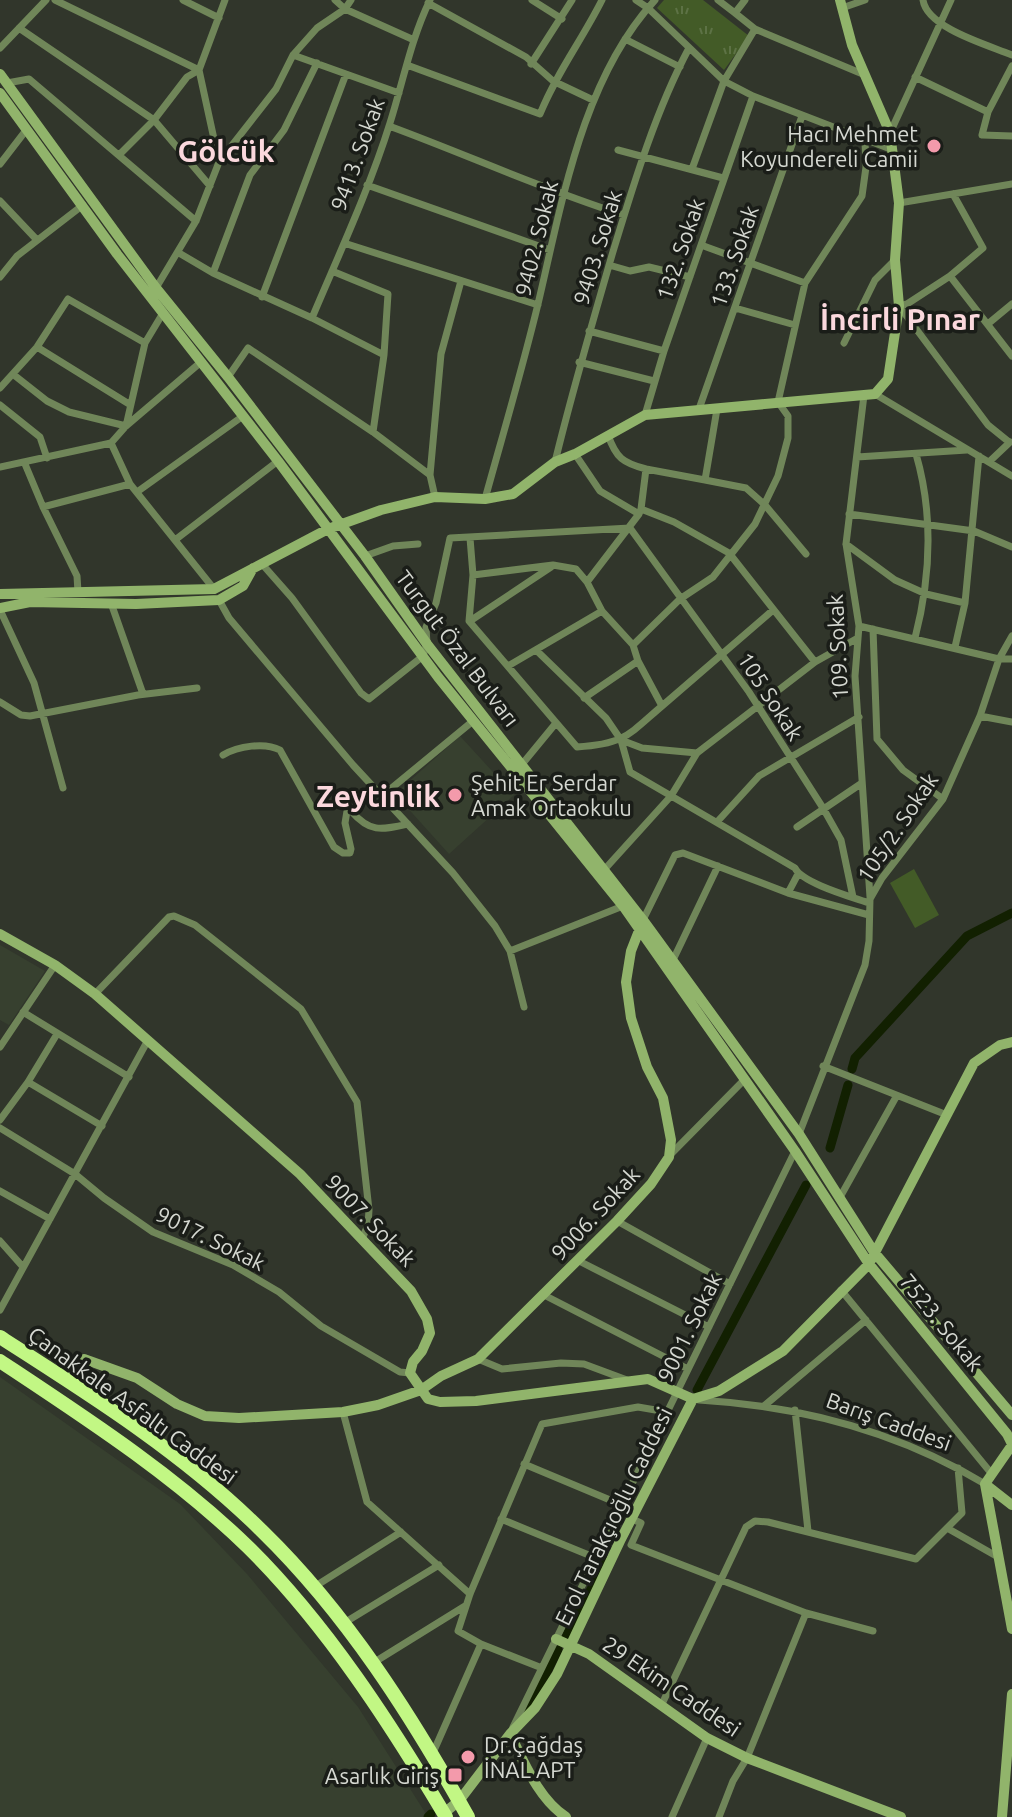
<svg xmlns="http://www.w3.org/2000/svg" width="1012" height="1817" font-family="Ubuntu,sans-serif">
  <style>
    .built { fill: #37402f }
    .grass { fill: #435b27 }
    .park { fill: url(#park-tufts) }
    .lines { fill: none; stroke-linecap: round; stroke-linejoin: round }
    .canal { stroke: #122001; stroke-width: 9 }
    .street { stroke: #708659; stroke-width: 7 }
    .secondary { stroke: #91b46b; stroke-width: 10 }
    .highway { stroke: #c2f784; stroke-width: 14 }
    .poi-dot { fill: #f39aab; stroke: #1a1d18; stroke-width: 3 }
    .labels { text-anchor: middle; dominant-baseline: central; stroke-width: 7; stroke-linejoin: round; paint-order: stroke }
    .poi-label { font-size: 22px; fill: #d5d8d1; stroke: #1a1d18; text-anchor: end }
    .street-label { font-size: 22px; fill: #d5d8d1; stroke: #1a1d18 }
    .district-label { font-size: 30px; font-weight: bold; fill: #fbd8dd; stroke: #1a1d18 }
  </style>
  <defs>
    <pattern id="park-tufts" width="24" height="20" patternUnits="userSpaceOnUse" patternTransform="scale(2)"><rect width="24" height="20" fill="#435b27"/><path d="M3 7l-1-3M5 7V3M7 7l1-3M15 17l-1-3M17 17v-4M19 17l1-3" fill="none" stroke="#5d7245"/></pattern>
  </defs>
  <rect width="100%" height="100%" fill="#31362b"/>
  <path class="built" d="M460,736l54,59 -65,59 -54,-60z
    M0,945l45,26 -36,54 -9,-5z
    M0,1377l180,127 67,70 111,133 70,110h-428z"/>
  <path class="grass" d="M914,869l25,46 -24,13 -25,-45z"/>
  <path class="park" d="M664,0h39l46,36 -25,34 -67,-62z"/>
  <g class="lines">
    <path class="canal" d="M852,1069l3,-11 112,-122 45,-23
      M830,1148l18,-63
      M697,1390l109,-205
      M566,1636l40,-75
      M527,1711l31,-61
      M428,1817l3,-3"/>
    <path class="street" d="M55,0l144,70
      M183,0l36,18
      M335,0l10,9 69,31
      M532,0l30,19
      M636,0l12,8 76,73 29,15 140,54
      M718,0l17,13
      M745,0l-10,13 20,16 110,46
      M923,0c4,28 65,45 89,55
      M428,3l98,54 27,24 40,19
      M842,8l23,-8
      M19,28l135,92 56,66
      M625,39l55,28
      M0,48l46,-48
      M293,55l106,38
      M531,64l41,-64
      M407,65l133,49c17,-42 42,-74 62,-114
      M1012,66l-24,46 -6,23 30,1
      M915,77l73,35
      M7,83l22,-4 167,142
      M389,126c79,29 155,64 235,89
      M890,133l61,-133
      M618,150l105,28
      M120,154l34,-34 33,-43 12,-7
      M219,162l-20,-92 26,-70
      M0,164l27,-35
      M692,169l32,-88 31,-52
      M367,185l183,65
      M953,194l30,54 -33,28 -43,28 -8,2 89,119 21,17
      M0,201l37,39
      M899,203l113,-19
      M344,243l194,62
      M701,245l104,38
      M179,253l34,20 99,45 72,37 -11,77
      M609,265l21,6 19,-4 41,10
      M332,271l56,23 -4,61
      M213,273l37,-98 34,-45 33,-67
      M950,276l62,80
      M0,277l17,-21 66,-51
      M156,288l40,-67 23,-59 57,-73 17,-34 24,-27 28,-19 6,-9
      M262,297l84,-223
      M735,308l60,17
      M312,318c27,-64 57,-128 78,-195 13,-41 21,-84 40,-123
      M989,323l23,-19
      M589,331l75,20
      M844,343l31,-63 20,-20
      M37,347l92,57
      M201,362l-75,64 -15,17 19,41 84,105
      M579,362l75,19
      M14,375l33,26 22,11 57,14 19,-83 18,-30
      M228,377l20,-29 125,84 57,43
      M0,388l37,-41 31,-48 77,44
      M875,394l137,82
      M864,395l-18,149 13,82 -4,50 15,221
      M0,405l40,32 7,21
      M699,409l103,-293
      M645,415l19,-64 89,-255
      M608,435c8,23 15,28 38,34
      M575,454l25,37 39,23 2,-5 33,13 55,31 86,109 41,-23
      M857,457l110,-7
      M555,462c17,-70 37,-138 57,-207 21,-69 43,-143 77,-207
      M989,462l21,-20
      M25,464l18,43 34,69 1,16
      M0,467l111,-24
      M705,480l41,8 19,17 41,49
      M137,492l106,-76
      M435,497l-5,-22 11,-121 20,-73
      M485,499c18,-65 37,-129 53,-195 24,-101 44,-225 117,-304
      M43,507l87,-23
      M641,509l5,-40 59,11 12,-71
      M849,514l125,17 38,16
      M630,528l119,164 74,116 18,32 12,57
      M470,538l3,37 -4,46 108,126c48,-3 51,-12 85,-41l-24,-45 -5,-16 -31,-34 -15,-29 52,-68
      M175,540l103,-79
      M846,544l49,36 31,14 39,9
      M365,556l28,-10 25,-2
      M262,564l30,34 69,95 8,6 54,-43 4,-12 -1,-17 10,-24 14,-65 180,-10
      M473,575l80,-10 23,4 11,13
      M219,600l10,18 124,147 100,108 42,53 15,25 14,56
      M111,603l32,91
      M0,610l34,73 29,105
      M470,621l81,-54
      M859,626l140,33h13
      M873,629l4,110 26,31 40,29
      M915,638c16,-62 19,-122 1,-184
      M633,645l47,-46 33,-22 42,-53 23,-48 10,-38v-22l-10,-14 27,-119 57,-87 4,-29 -1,-25
      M955,647l10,-44 14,-147
      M536,650l70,68 15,22 21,8 55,5
      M508,666l94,-55
      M584,698l54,-37
      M0,702l21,13 9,1 108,-21 59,-7
      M662,706l111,-96
      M980,716l32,6
      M621,740l9,32 165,96c7,15 57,29 74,35
      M223,755c15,-9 42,-13 57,-5l54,97 9,6h7l1,-4 -6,-26 2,-12h4c19,22 30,19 57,13
      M519,768l37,-45
      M382,796l91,-75
      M717,822l42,-46 100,-59
      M797,827l65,-44
      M604,870l67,-74 26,-43 118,-91
      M788,893l10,-19
      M643,920l32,-65 8,-2 105,40 81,22
      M510,951l113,-45
      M673,960l45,-94
      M95,994l74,-77 5,-1 21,9 106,84 56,93 12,108 -1,15 -6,14
      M23,1012l106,65
      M0,1047l55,-82
      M823,1066l124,49
      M28,1082l74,44
      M0,1120l28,-38 29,-48
      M0,1128l75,46 29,24 49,34 80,33 46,27 42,34 79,46 10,1
      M799,1134l66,-169 4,-24 1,-42 12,-21 61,-79 37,-83 19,-57 13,-23
      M670,1155l75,-76
      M0,1191l50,28
      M839,1199l57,-102
      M617,1221l113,63
      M0,1241l23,26
      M579,1261l130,66
      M841,1290l150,183
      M544,1295l144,74
      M0,1310l148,-270
      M478,1359l24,10 59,-6 23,1 43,16
      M699,1400c102,6 198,31 286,84
      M764,1406l102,-86
      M795,1410l13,121
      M343,1412l24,90 103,92
      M524,1464l98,41
      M501,1519l95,39
      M632,1519l9,4 -10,22 175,68 67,18
      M947,1528l51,29
      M314,1587l87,-55
      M344,1623l95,-58
      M373,1663l92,-57
      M542,1668l-61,-24 -23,-13 12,-37 72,-170 96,-17 29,5
      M662,1704l84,-177 9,-6 13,1 148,37 46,-46 -4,-45
      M513,1727l282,-576
      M432,1755l49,-111
      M672,1817l35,-79
      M719,1817l14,-36 14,-23 59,-145"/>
    <path class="secondary" d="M0,74l156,214 72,89 137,179 62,88 216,276 156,214 75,118 138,163
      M0,93l117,161 161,207 160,216 185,229 172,245 74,113 138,170 5,10
      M0,594l214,-5 114,-60 53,-19 54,-13 50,2 28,-5 42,-32 20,-8 70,-39 230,-21 13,-15 11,-73 -4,-46 4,-57 -9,-70 -38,-88 -12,-45
      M0,608l30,-6 106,2 83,-4 24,-14 10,-18
      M0,934l55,31 40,29 205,180 111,117 16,28 3,14 -8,18 -9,11 -3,11 18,26 12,3 36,-1 172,-22 45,20
      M66,1379l7,-14 11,-6 53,19 40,26 28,12 34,2 104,-6 35,-7 43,-15 20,-14 37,-17 139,-138 34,-37 18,-27 2,-17 -8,-42 -16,-31 -16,-49 -5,-36 5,-31 9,-23
      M985,1484l27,145
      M985,1484l27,-39
      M985,1484l27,21
      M556,1639l33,15 118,84 40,20 154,59
      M510,1734c15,30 28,64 56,83
      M444,1813l15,-12 51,-67 25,-26 22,-34 63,-133 73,-142 26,-8 64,-40 86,-87 105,-201 26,-18 12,-3
      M1002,1817l10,-123"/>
    <path class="highway" d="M0,1337c91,58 186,118 263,195 84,82 148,183 205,285
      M0,1361c86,57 174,114 248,186 78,77 142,176 198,270"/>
  </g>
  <g class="poi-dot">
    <circle cx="934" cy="146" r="8"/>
    <circle cx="455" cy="795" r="8"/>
    <circle cx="468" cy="1757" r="8"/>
    <rect x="447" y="1767" width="16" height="16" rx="4"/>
  </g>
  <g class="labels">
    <g class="poi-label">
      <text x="918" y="133">Hacı Mehmet<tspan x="918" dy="25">Koyundereli Camii</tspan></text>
      <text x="471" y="782" text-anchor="start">Şehit Er Serdar<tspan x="471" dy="25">Amak Ortaokulu</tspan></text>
      <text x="484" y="1744" text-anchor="start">Dr.Çağdaş<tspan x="484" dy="25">İNAL APT</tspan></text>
      <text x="439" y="1775">Asarlık Giriş</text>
    </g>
    <g class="street-label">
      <text transform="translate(357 154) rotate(-70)">9413. Sokak</text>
      <text transform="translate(536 238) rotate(-76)">9402. Sokak</text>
      <text transform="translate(597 247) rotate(-73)">9403. Sokak</text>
      <text transform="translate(680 249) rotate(-71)">132. Sokak</text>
      <text transform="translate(734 256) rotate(-71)">133. Sokak</text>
      <text transform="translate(837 647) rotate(-93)">109. Sokak</text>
      <text transform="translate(458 648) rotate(53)">Turgut Özal Bulvarı</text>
      <text transform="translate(771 696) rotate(57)">105 Sokak</text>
      <text transform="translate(897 827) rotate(-56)">105/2. Sokak</text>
      <text transform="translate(595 1213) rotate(-47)">9006. Sokak</text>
      <text transform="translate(371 1220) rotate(46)">9007. Sokak</text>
      <text transform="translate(211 1238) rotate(26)">9017. Sokak</text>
      <text transform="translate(942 1322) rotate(51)">7523. Sokak</text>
      <text transform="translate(689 1327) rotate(-64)">9001. Sokak</text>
      <text transform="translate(133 1405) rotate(36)">Çanakkale Asfaltı Caddesi</text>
      <text transform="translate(889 1421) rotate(20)">Barış Caddesi</text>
      <text transform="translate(613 1516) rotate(-64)">Erol Tarakçıoğlu Caddesi</text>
      <text transform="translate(672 1686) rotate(34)">29 Ekim Caddesi</text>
    </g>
    <g class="district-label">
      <text x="226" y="151">Gölcük</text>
      <text x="900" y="319">İncirli Pınar</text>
      <text x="378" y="796">Zeytinlik</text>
    </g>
  </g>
</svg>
